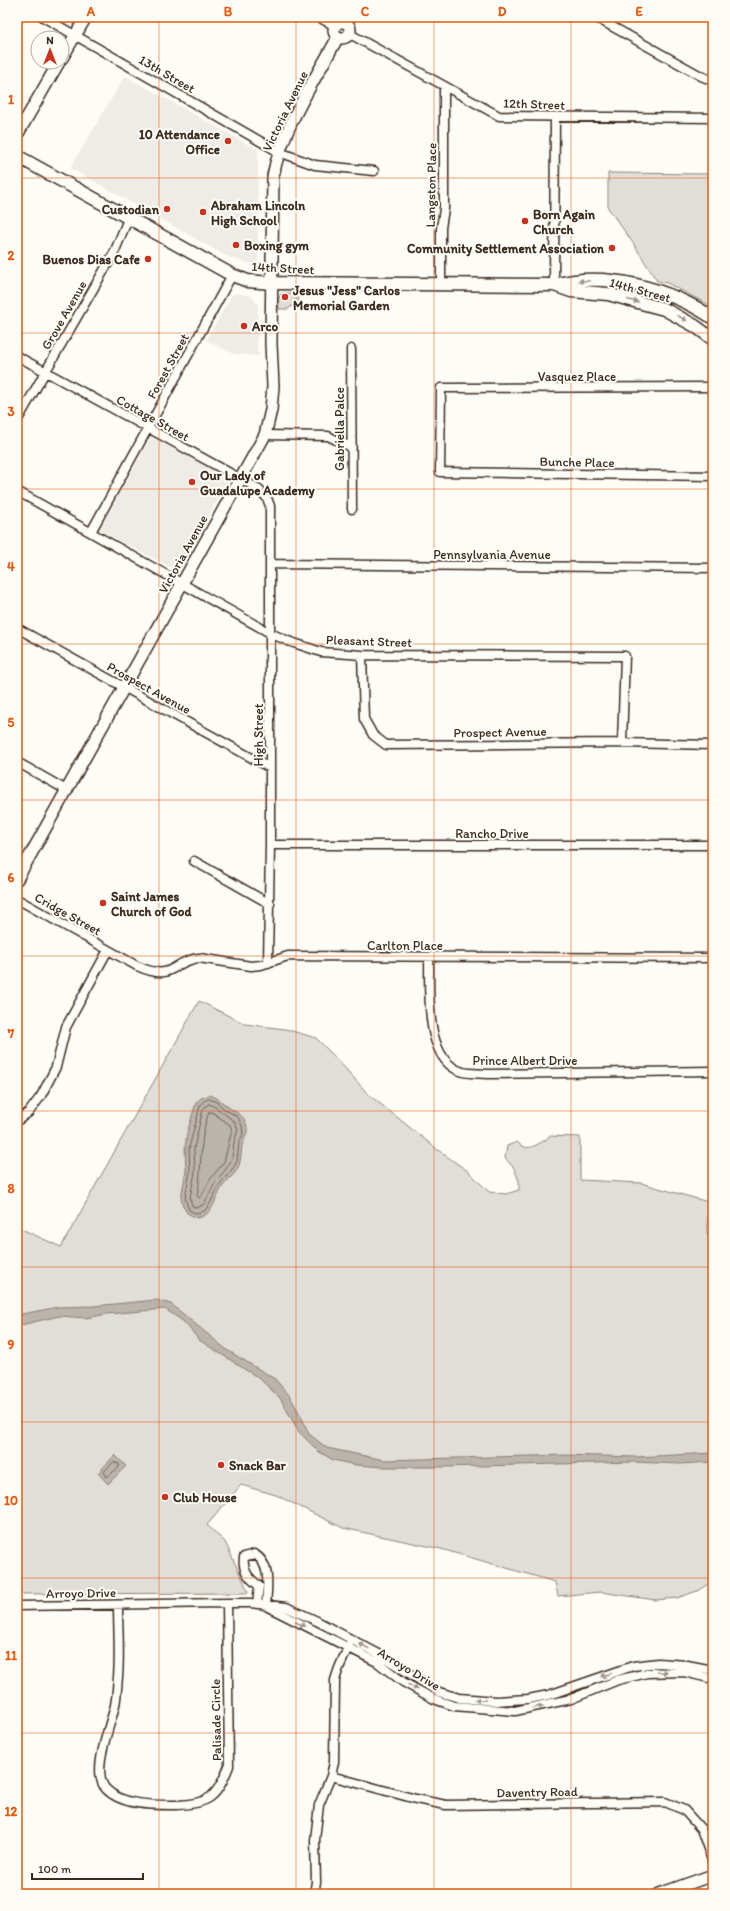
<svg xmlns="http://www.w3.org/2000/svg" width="730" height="1911" font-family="Itim,sans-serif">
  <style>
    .built { fill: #efece7 }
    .green { fill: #e1ded7; stroke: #8e847a }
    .water { fill: #bbb4ad; stroke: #887d74 }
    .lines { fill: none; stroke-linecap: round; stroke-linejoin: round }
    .shore { stroke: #6e6157; stroke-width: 1 }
    .street-casing { stroke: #3b2a1e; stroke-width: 11 }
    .secondary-casing { stroke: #3b2a1e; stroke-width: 14 }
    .primary-casing { stroke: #3b2a1e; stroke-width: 15 }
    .street { stroke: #fdfcf7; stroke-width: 8 }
    .secondary { stroke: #fdfcf7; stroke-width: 11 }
    .primary { stroke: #fdfcf7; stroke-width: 12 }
    .oneway { fill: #9c938a }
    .grid { fill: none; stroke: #e8590c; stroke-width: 1; stroke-opacity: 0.55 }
    .poi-dot { fill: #c8321e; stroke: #fdfcf7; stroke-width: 1.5 }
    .labels { text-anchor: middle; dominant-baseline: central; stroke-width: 4; stroke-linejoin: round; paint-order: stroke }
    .street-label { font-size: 13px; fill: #3b2a1e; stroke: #fdfcf7 }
    .poi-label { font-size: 13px; font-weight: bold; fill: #3b2a1e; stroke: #fdfcf7; text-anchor: start }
    .neatline { fill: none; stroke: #e8590c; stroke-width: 1.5 }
    .grid-label { font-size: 13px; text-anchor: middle; font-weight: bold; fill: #e8590c }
  </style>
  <rect width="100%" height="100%" fill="#fdfcf7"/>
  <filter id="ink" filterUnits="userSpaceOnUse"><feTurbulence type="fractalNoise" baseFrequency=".025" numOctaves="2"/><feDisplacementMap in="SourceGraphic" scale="8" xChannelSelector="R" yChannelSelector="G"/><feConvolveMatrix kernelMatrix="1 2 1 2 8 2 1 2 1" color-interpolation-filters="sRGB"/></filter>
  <g filter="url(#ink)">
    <path class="built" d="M125,76l133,74v113l-3,1 -9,-1 -20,-7 -156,-88z
      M236,293l16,3 6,9 -1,46 3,5 -26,-2 -28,-14 26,-45z
      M151,437l78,41 -50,94 -80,-42z"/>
    <path class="green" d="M608,173l103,1 2,133 -46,-24 -10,-2 -24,-38 -25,-35z
      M284,293h14v9l-10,7h-9l-1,-10 3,-5z
      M199,1001l46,23 40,5 31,9 21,21 31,35 70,56 31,22 20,20 17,2 13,-4v-9l-5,-13 -9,-10 2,-12 10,-4c11,11 18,3 30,-3l2,-3 31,1v43l61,3 67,19 -1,33 6,1v345l-16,10 -20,7 -21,2 -56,-8 -42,4 -3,-14 -114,-33 -98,-21 -67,-33 -35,-10 -34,40 18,17 23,49 -1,2 -230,1v-367l44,20z"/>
    <path class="water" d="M210,1095c8,3 11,6 17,11 9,7 19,9 20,22 1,7 -4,12 -5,18 -1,8 -1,16 -5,24 -4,6 -10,10 -14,16 -9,13 -9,29 -26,32l-10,-5 -4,-7 -2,-8 5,-27 -1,-23 2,-15 9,-30 5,-5z
      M156,1300l15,4 56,46 48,29 14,16 12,21 8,18 18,14 57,12 181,-5 71,2 77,-4v9l-33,2 -46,-2 -192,5h-58l-28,-2 -23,-5 -15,-9 -19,-19 -19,-34 -20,-19 -61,-39 -15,-18 -19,-13 -58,5 -21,4 -27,-2 -42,10 2,-10 -2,-1 41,-8 36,-1z
      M115,1455l11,11 -18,18 -10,-11z"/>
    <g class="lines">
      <path class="shore" d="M209,1099l8,3 7,7 14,8 4,9 1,8 -4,9 -2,18 -3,6 -14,17 -12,23 -4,4 -7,3 -8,-4 -4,-12 5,-27 -1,-23 11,-42 4,-5z
        M209,1104c9,3 17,12 25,17l4,9 -4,12 -2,17 -6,10 -10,12 -12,23 -7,4 -5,-2 -2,-8 5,-26 -1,-24 8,-35 2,-5z
        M209,1112h3l18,13 2,5 -8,32 -13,16 -9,17 -3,3 -2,-2c6,-28 1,-57 12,-84z
        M114,1462l5,2v3l-12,10 -3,-5z"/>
      <defs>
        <path id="street" d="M43,17l236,135 36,13 59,6
          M318,17l17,9
          M595,17l106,59 12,5
          M350,34l149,82 214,2
          M441,284v-56l3,-19v-123
          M554,285l1,-168
          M351,349l1,160
          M17,356l242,133 8,9 3,8v339l-2,118
          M713,387l-272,1 -1,84 273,4
          M17,421l97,-168 14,-34
          M265,435l63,1 23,11
          M17,491l253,142 18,8 33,11 41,3 263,1 -3,87
          M91,532l141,-257
          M271,564l442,4
          M17,628l253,140
          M362,655l2,64 9,16 13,10 236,-2 91,2
          M17,762l51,29
          M270,845h443
          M194,861l76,43
          M17,899l120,67c39,17 33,-5 62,-8l52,8 10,-1 27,-9 425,2
          M429,958c1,31 -6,103 34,114 8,2 17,1 25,2l225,-3
          M17,1121l12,-9 12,-16 15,-29 10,-40 42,-77
          M257,1604l2,-18c-10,-8 -17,-15 -15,-29l10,-3c18,9 13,36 12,52
          M118,1605c0,24 2,48 0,72 -1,9 -1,19 -3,28 -4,20 -25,67 -9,84 16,17 49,16 70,16 34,-1 41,-8 53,-39l-2,-163
          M17,1606l210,-3h23l36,4 31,14 60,32 62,39 20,6 38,3 31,-2 21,-4 84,-29 25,-3 29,2 26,5
          M268,1607l109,55 26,20 31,17 20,7 61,5 56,-12 47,-19 29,-7 37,-1 29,7
          M331,1776l85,23 30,6 219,-3 19,8 17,19 12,34
          M314,1894l2,-12 -1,-42 4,-35 12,-29 3,-14 1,-82 4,-12 11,-25"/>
        <path id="secondary" d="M334 30a8 8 0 1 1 16 0a8 8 0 1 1-16 0Z
          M62,58l24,-41
          M17,135l42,-73
          M17,879l248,-444 6,-25 2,-24 -2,-42 2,-168c9,-48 42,-96 65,-139
          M659,1894l54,-19"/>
        <path id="primary" d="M17,156l215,119 16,6 23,2 283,2c51,-15 116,4 159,33
          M554,285l17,6 37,3 56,15 31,17 18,13"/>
      </defs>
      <use href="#street" class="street-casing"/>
      <use href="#secondary" class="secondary-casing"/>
      <use href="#primary" class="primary-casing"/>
      <use href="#street" class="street"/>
      <use href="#secondary" class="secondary"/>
      <use href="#primary" class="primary"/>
    </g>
    <defs><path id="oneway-solid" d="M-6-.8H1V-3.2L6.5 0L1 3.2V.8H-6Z"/></defs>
    <g class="oneway">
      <use href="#oneway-solid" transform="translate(584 281) rotate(180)"/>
      <use href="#oneway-solid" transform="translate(633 301) rotate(15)"/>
      <use href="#oneway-solid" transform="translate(682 318) rotate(29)"/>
      <use href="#oneway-solid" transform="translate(300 1624) rotate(24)"/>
      <use href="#oneway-solid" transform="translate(364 1646) rotate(-151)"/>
      <use href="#oneway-solid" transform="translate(662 1672) rotate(-3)"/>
      <use href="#oneway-solid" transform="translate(606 1675) rotate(161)"/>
      <use href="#oneway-solid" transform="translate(413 1687) rotate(28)"/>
      <use href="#oneway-solid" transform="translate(480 1700) rotate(-178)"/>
      <use href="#oneway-solid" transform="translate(538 1707) rotate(-12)"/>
    </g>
  </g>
  <path class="grid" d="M159,17v1877M296,17v1877M434,17v1877M571,17v1877M17,178h696M17,333h696M17,489h696M17,644h696M17,800h696M17,956h696M17,1111h696M17,1267h696M17,1422h696M17,1578h696M17,1733h696"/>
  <g class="poi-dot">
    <circle cx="228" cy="141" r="4"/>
    <circle cx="167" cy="209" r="4"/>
    <circle cx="203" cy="212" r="4"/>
    <circle cx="525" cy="221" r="4"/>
    <circle cx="236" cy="245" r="4"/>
    <circle cx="612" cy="248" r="4"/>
    <circle cx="148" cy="259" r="4"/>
    <circle cx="285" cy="297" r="4"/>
    <circle cx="244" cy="326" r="4"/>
    <circle cx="192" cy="482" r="4"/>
    <circle cx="103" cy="903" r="4"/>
    <circle cx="221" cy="1465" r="4"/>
    <circle cx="165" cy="1497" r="4"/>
  </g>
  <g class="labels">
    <g class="street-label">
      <text transform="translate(167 74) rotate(30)">13th Street</text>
      <text transform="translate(534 104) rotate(2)">12th Street</text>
      <text transform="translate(285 111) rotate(-64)">Victoria Avenue</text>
      <text transform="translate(431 185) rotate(-89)">Langston Place</text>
      <text transform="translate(283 268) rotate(3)">14th Street</text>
      <text transform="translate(640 290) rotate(15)">14th Street</text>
      <text transform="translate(64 315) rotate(-60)">Grove Avenue</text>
      <text transform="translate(168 366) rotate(-61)">Forest Street</text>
      <text x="577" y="376">Vasquez Place</text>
      <text transform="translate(153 418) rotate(29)">Cottage Street</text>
      <text transform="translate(339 429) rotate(-90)">Gabriella Palce</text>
      <text transform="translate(577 462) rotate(1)">Bunche Place</text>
      <text transform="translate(183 554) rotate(-61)">Victoria Avenue</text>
      <text x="492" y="554">Pennsylvania Avenue</text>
      <text transform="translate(369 641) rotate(2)">Pleasant Street</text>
      <text transform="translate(149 688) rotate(29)">Prospect Avenue</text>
      <text transform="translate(500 732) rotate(-1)">Prospect Avenue</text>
      <text transform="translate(258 735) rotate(-90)">High Street</text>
      <text x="492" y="833">Rancho Drive</text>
      <text transform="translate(68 914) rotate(29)">Cridge Street</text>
      <text x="405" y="945">Carlton Place</text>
      <text x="525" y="1060">Prince Albert Drive</text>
      <text transform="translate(81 1593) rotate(-1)">Arroyo Drive</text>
      <text transform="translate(409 1669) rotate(31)">Arroyo Drive</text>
      <text transform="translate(216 1720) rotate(-91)">Palisade Circle</text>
      <text transform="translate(537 1792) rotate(-1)">Daventry Road</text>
    </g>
    <g class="poi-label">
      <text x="220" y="134" text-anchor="end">10 Attendance<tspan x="220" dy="15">Office</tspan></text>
      <text x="211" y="205">Abraham Lincoln<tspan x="211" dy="15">High School</tspan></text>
      <text x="159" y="209" text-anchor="end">Custodian</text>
      <text x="533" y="214">Born Again<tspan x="533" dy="15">Church</tspan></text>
      <text x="244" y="245">Boxing gym</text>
      <text x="604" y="248" text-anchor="end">Community Settlement Association</text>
      <text x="140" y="259" text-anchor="end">Buenos Dias Cafe</text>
      <text x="293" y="290">Jesus "Jess" Carlos<tspan x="293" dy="15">Memorial Garden</tspan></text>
      <text x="252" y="326">Arco</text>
      <text x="200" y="475">Our Lady of<tspan x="200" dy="15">Guadalupe Academy</tspan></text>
      <text x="111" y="896">Saint James<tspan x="111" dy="15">Church of God</tspan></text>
      <text x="229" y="1465">Snack Bar</text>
      <text x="173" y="1497">Club House</text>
    </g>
  </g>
  <rect width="730" height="1911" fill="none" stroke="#fdfcf7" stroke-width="44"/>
  <g transform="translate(50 50)"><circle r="19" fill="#fdfcf7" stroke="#afa8a0"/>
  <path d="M0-3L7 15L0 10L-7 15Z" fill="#c8321e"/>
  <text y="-6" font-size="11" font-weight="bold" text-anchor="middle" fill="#3b2a1e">N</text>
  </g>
  <path d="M32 1873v6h111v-6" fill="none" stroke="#3b2a1e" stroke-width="2"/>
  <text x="38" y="1873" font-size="12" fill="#3b2a1e" stroke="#fdfcf7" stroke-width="3" paint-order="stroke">100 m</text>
  <rect x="22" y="22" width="686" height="1867" class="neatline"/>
  <g class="grid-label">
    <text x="91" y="16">A</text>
    <text x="228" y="16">B</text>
    <text x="365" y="16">C</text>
    <text x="502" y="16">D</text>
    <text x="639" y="16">E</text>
    <text x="11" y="104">1</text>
    <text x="11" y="260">2</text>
    <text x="11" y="416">3</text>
    <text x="11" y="571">4</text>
    <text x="11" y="727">5</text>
    <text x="11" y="882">6</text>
    <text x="11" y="1038">7</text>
    <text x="11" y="1193">8</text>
    <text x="11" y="1349">9</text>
    <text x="11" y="1505">10</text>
    <text x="11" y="1660">11</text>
    <text x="11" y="1816">12</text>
  </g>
</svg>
